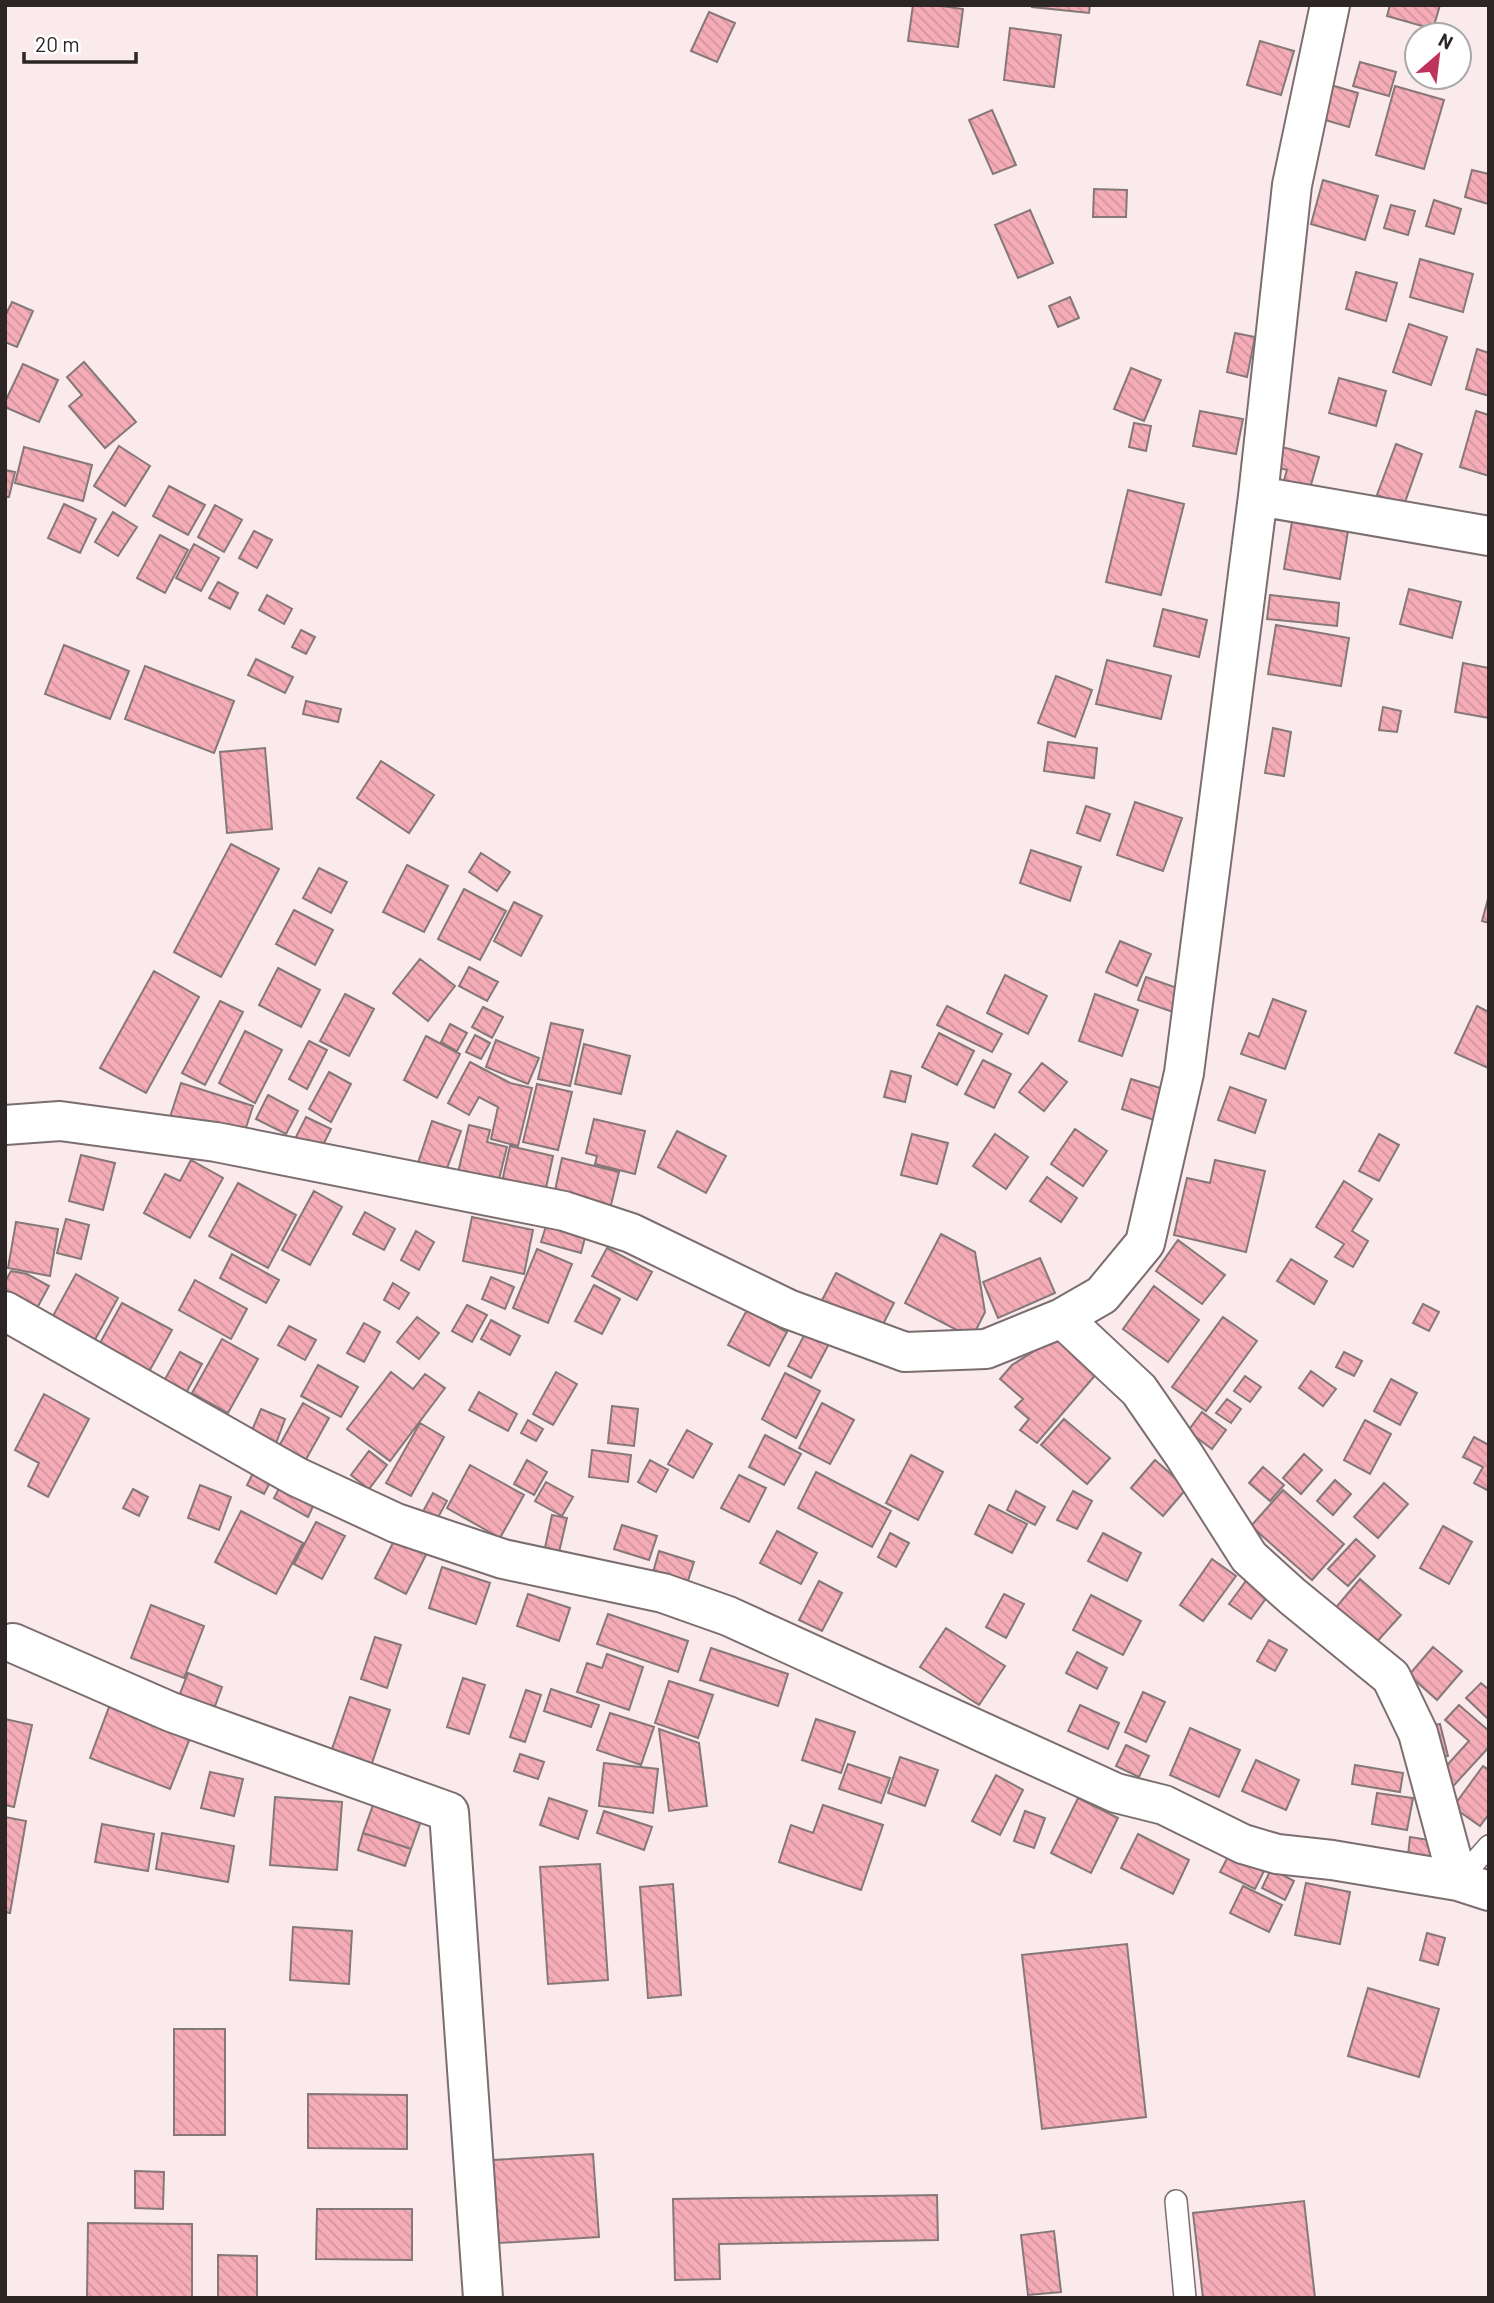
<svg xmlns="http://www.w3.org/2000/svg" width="1494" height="2303" font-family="Barlow,sans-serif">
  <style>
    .building { fill: url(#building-back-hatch); stroke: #867879; stroke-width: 2 }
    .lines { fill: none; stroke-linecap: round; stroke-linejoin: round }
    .service-casing { stroke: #7c6e70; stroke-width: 24 }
    .minor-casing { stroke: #7c6e70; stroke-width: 42 }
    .service { stroke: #fff; stroke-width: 21 }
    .minor { stroke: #fff; stroke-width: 38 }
  </style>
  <defs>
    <pattern id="building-back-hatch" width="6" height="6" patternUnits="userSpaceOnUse" patternTransform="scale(1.75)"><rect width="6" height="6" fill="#f5acb7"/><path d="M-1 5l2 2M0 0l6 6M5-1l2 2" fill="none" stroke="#d2949d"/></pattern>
  </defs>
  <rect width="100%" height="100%" fill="#faeaec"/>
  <path class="building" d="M913,5h22l28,4 -5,38 -50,-6z
    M1032,5h58l-1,8 -57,-6z
    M1390,5h50l-7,24 -46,-13z
    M709,12l26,11 -18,39 -26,-11z
    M1010,28l51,7 -7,52 -50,-7z
    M1260,41l34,10 -13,44 -34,-10z
    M1360,62l36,10 -7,24 -36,-10z
    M1331,85l27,8 -9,34 -27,-8z
    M1395,86l49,14 -20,69 -48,-14z
    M992,110l24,55 -23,9 -24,-54z
    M1472,170l17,4 -1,30 -23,-7z
    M1323,180l55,16 -13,44 -54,-16z
    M1094,189l33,1 -1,27h-33z
    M1434,200l27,9 -7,25 -28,-8z
    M1391,205l24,6 -7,24 -24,-7z
    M1030,210l23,53 -35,15 -23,-53z
    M1420,259l53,15 -10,38 -53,-15z
    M1356,272l41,11 -11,38 -40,-12z
    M1070,297l9,21 -21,9 -9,-21z
    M12,302l21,9 -16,36 -12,-5v-26z
    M1409,324l38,13 -16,48 -38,-13z
    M1235,333l20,4 -8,40 -20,-5z
    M1477,349l12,4v43l-23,-7z
    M84,362l52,60 -31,26 -36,-42 13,-11 -15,-18z
    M23,364l35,16 -19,42 -34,-15v-5z
    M1131,368l30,12 -17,41 -30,-12z
    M1339,378l47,13 -10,35 -47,-13z
    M1200,411l43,8 -7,35 -43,-8z
    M1476,411l13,4v61l-29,-9z
    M1134,423l17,3 -5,25 -17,-4z
    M1396,444l26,10 -18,51 -27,-10z
    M119,446l31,20 -25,40 -31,-20z
    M24,447l68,18 -9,36 -68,-18z
    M1282,447l37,10 -11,38 -26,-8 5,-17 -11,-3z
    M5,470l10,2 -6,25h-4z
    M169,486l36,19 -17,30 -35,-19z
    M1128,490l56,14 -23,91 -55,-13z
    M64,504l32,15 -16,34 -32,-15z
    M215,505l27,15 -18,32 -26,-15z
    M1294,510l56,9 -10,60 -56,-10z
    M113,512l24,15 -19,29 -23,-14z
    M254,531l18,9 -15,28 -18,-10z
    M160,535l28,15 -23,43 -28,-15z
    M194,544l25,14 -18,33 -25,-13z
    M218,582l20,11 -8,16 -21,-11z
    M1409,589l52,13 -9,36 -52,-14z
    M267,595l25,14 -8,15 -25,-14z
    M1270,595l69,8 -2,23 -70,-7z
    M1163,609l44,11 -8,37 -45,-11z
    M1276,625l73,13 -8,48 -73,-12z
    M301,630l14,7 -9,17 -14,-7z
    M64,645l65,26 -19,48 -65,-25z
    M256,659l37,18 -8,16 -37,-18z
    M1107,660l64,16 -10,43 -65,-15z
    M1463,663l26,5v50l-34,-6z
    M145,666l89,35 -20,52 -89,-34z
    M1056,676l36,14 -17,47 -37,-14z
    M306,701l35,8 -3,13 -35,-8z
    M1383,707l18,4 -4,21 -18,-2z
    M1273,728l18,4 -7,44 -19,-3z
    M1048,742l49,6 -3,30 -50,-7z
    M265,748l7,81 -45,4 -7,-81z
    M381,761l53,34 -25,38 -52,-35z
    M1135,802l47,16 -19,53 -46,-16z
    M1086,806l24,8 -10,27 -23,-8z
    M231,844l48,25 -58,108 -47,-25z
    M1031,850l50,17 -11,34 -50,-18z
    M481,853l29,19 -13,19 -28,-19z
    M407,865l41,21 -24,46 -41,-20z
    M319,868l28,14 -16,31 -28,-15z
    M464,889l42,22 -26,49 -42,-21z
    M1489,895v28l-7,-2z
    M514,902l28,14 -21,40 -27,-15z
    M294,910l39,20 -18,35 -39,-21z
    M1120,941l31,13 -14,32 -31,-14z
    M420,959l35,27 -27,35 -35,-28z
    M469,967l29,15 -11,19 -28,-15z
    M278,968l42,22 -19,37 -42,-22z
    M154,971l45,26 -53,96 -46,-25z
    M1005,975l42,21 -19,38 -41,-21z
    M1146,977l34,12 -7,23 -35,-12z
    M345,994l29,15 -25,47 -29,-15z
    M1095,994l43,16 -16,46 -43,-15z
    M1273,999l33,12 -21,58 -44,-15 8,-21 10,4z
    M220,1001l23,11 -38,73 -23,-12z
    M947,1006l55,28 -10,18 -55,-27z
    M1477,1006l12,6 -1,56 -33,-15z
    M483,1007l20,10 -11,21 -20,-11z
    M551,1023l32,7 -13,56 -32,-7z
    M450,1024l17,9 -10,18 -16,-9z
    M245,1031l37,19 -27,53 -36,-20z
    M939,1033l35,18 -17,34 -35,-18z
    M475,1035l15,8 -9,16 -15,-7z
    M426,1036l34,18 -23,44 -33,-18z
    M496,1040l43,18 -11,26 -42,-17z
    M309,1041l18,9 -20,39 -18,-10z
    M584,1044l46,12 -9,38 -46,-10z
    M983,1060l28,14 -17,34 -29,-14z
    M470,1062l40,21 22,5 -14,58 -27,-7 7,-32 -19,-10 -10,18 -21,-12z
    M1042,1063l25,19 -23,29 -25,-19z
    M891,1071l20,5 -6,26 -21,-5z
    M329,1072l22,12 -20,38 -22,-13z
    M1131,1079l39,12 -10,31 -38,-13z
    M181,1083l72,23 -11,34 -72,-23z
    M537,1084l35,8 -14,58 -35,-8z
    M1230,1087l36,13 -11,33 -37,-13z
    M268,1095l30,16 -12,23 -30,-15z
    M306,1117l25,12 -13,26 -25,-12z
    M594,1119l51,12 -10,43 -40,-10 2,-8 -11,-3z
    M432,1121l29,10 -17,45 -27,-10z
    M469,1125l21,5 -3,12 20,5 -10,40 -40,-10z
    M1075,1129l32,22 -24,35 -32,-22z
    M677,1131l49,25 -20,37 -48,-26z
    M912,1134l36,9 -11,41 -36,-9z
    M995,1134l33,23 -22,32 -33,-23z
    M1379,1134l20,11 -20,36 -20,-10z
    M510,1146l43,10 -9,41 -43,-11z
    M81,1155l34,8 -12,47 -34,-9z
    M562,1158l57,14 -9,37 -56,-14z
    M191,1160l32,18 -33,60 -46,-25 21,-39 15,7z
    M1215,1160l50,11 -19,81 -72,-17 13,-57 23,5z
    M1047,1177l30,21 -16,24 -31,-21z
    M1344,1181l28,18 -20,32 16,10 -15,26 -18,-10 9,-13 -28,-17z
    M238,1183l58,32 -28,53 -59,-32z
    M314,1191l28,16 -32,58 -28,-15z
    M365,1212l30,17 -11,21 -31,-16z
    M472,1217l61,13 -9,44 -61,-13z
    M66,1219l23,6 -8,34 -24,-6z
    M16,1222l42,7 -8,47 -42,-8z
    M547,1223l39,11 -5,19 -40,-11z
    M416,1231l18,11 -15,28 -18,-10z
    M941,1234l34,18 10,60 -13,26 -67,-35z
    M1178,1240l47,35 -23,29 -46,-33z
    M607,1248l45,24 -15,28 -45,-24z
    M537,1249l35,15 -24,59 -35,-15z
    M232,1254l47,26 -13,23 -46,-25z
    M1040,1258l15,35 -57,25 -15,-36z
    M1291,1259l36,22 -13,23 -37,-23z
    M11,1271l16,3 22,12 -13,24 -31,-17v-11z
    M836,1273l58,30 -15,29 -58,-30z
    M76,1274l42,24 -27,49 -42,-24z
    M491,1277l23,10 -9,22 -23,-10z
    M195,1280l52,29 -16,30 -52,-29z
    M393,1283l16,10 -10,16 -15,-9z
    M594,1285l26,14 -18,35 -27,-13z
    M1154,1286l45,34 -31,42 -45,-33z
    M122,1303l50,27 -27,49 -50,-27z
    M1423,1304l16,8 -10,19 -16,-8z
    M467,1305l20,10 -15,27 -20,-11z
    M747,1310l40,22 -18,34 -41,-21z
    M417,1317l22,16 -20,26 -22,-17z
    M1223,1317l34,24 -51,70 -34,-24z
    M491,1320l29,16 -10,19 -29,-16z
    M364,1323l16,9 -16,30 -17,-9z
    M289,1326l27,14 -11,20 -27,-15z
    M808,1328l23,12 -20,38 -23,-12z
    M1064,1332l40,33 -67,78 -17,-13 9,-11 -14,-12 8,-8 -23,-20 12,-14z
    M222,1339l36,20 -30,54 -36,-20z
    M180,1352l22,12 -16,29 -22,-12z
    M1344,1352l18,9 -8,15 -18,-9z
    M318,1365l40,22 -17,30 -40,-21z
    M1311,1371l25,18 -13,17 -24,-18z
    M391,1372l22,17 12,-15 20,14 -55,73 -43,-32z
    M556,1372l21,12 -24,41 -20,-11z
    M785,1373l35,18 -24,47 -34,-19z
    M1245,1376l16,11 -11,15 -16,-11z
    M1391,1379l26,14 -17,32 -26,-14z
    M479,1392l38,22 -9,17 -39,-21z
    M44,1394l45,25 -41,78 -20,-11 11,-23 -24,-13z
    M1227,1399l14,10 -10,14 -15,-10z
    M303,1403l26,15 -25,45 -26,-15z
    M822,1403l32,17 -24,44 -31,-16z
    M612,1406l26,3 -4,37 -26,-3z
    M261,1409l24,10 -10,27 -25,-11z
    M1202,1412l24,18 -14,19 -24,-18z
    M1064,1419l46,39 -23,26 -46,-39z
    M528,1420l15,9 -7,12 -15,-8z
    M1365,1420l26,14 -21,40 -26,-14z
    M420,1423l24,14 -33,59 -25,-13z
    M687,1430l25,14 -19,34 -25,-14z
    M765,1435l36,19 -17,31 -35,-18z
    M1474,1437l15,8v46l-15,-8 9,-16 -20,-10z
    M592,1450l39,5 -3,27 -39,-5z
    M369,1451l18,14 -18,24 -18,-14z
    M1304,1454l18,16 -21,24 -18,-16z
    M911,1455l32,17 -25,48 -32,-17z
    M527,1460l20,12 -13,23 -20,-11z
    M650,1460l18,10 -12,22 -18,-10z
    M1155,1460l32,28 -24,28 -32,-28z
    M470,1465l54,30 -24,43 -53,-30z
    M1263,1467l21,18 -14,16 -21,-18z
    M255,1469l18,8 -9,17 -17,-9z
    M816,1472l75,39 -19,36 -74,-39z
    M739,1475l27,13 -17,34 -28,-14z
    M1335,1480l16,14 -18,21 -16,-14z
    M283,1481l34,17 -9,19 -34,-19z
    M546,1482l27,15 -11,19 -27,-15z
    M1384,1483l24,21 -30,34 -24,-21z
    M200,1485l31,12 -12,33 -31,-12z
    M133,1489l15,8 -9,19 -16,-8z
    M1283,1490l61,54 -32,36 -61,-54z
    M1016,1491l29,16 -10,18 -28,-15z
    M1073,1491l19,10 -15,28 -20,-9z
    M433,1493l14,8 -12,22 -14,-8z
    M989,1505l38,19 -15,29 -37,-19z
    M241,1511l62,32 -27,51 -61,-32z
    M552,1515l15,3 -10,43 -14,-4z
    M316,1522l29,14 -23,43 -28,-15z
    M622,1525l35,11 -8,24 -35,-11z
    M1443,1526l29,16 -23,42 -29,-16z
    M777,1531l40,22 -16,31 -41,-21z
    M890,1533l19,10 -13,24 -18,-10z
    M1103,1533l38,20 -14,28 -39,-20z
    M396,1537l31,16 -21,41 -31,-16z
    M1356,1539l19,17 -27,30 -20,-17z
    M659,1551l35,11 -8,25 -34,-11z
    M1212,1559l24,17 -33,45 -23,-16z
    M442,1567l48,16 -14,41 -47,-16z
    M1248,1578l22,15 -19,26 -22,-15z
    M1360,1579l41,36 -28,31 -40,-35z
    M819,1581l23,12 -20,38 -23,-11z
    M528,1594l42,14 -11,33 -42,-15z
    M1004,1594l20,10 -18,34 -20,-11z
    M1091,1595l50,26 -18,34 -50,-25z
    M151,1605l53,21 -20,52 -53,-20z
    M608,1614l80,27 -10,31 -81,-28z
    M946,1628l59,38 -26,39 -59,-38z
    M375,1637l26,8 -14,43 -26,-9z
    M1269,1640l18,10 -12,21 -18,-10z
    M1433,1647l29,24 -25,29 -28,-25z
    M711,1648l77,26 -10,32 -78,-26z
    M1077,1652l30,16 -10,21 -31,-16z
    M607,1654l36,13 -14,43 -52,-18 10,-29 15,5z
    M188,1673l34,14 -11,30 -35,-13z
    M463,1678l22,7 -16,49 -22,-7z
    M669,1681l44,14 -15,43 -43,-15z
    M1481,1683l8,7v30l-23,-22z
    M551,1689l48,16 -8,22 -47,-16z
    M526,1690l15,5 -16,47 -15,-5z
    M1143,1692l22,10 -19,40 -21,-10z
    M350,1697l40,13 -19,56 -40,-14z
    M1080,1705l39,18 -11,26 -40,-18z
    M1459,1705l30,26v16l-44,48 -6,-21 30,-33 -24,-21z
    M109,1707l81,31 -20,51 -80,-31z
    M610,1713l44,14 -13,38 -44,-15z
    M5,1719l27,6 -18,82 -9,-2z
    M816,1719l39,13 -14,41 -39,-13z
    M1440,1724l8,32 -15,3 -8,-32z
    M1190,1728l50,22 -21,47 -49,-22z
    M659,1729l40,14 8,63 -38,5z
    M1126,1745l23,11 -10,21 -23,-11z
    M520,1754l24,8 -6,17 -24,-8z
    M900,1757l38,13 -13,36 -37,-13z
    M1256,1760l43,20 -13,30 -44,-19z
    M604,1763l54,6 -5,44 -54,-7z
    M848,1764l42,14 -9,25 -42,-14z
    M1355,1765l48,8 -3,19 -48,-8z
    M1483,1766l6,4v44l-9,12 -27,-19z
    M210,1772l33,7 -9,37 -33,-8z
    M996,1775l27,15 -23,45 -28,-14z
    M1377,1793l36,5 -6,32 -35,-6z
    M275,1797l67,5 -5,68 -67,-5z
    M549,1798l38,13 -9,28 -38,-14z
    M1078,1798l40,20 -27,55 -40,-20z
    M373,1805l48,16 -10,28 -48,-16z
    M823,1805l60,20 -22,65 -82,-28 12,-37 22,8z
    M604,1811l48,16 -8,23 -47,-17z
    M1025,1811l20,7 -11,30 -20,-7z
    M5,1817l21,4 -16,92 -5,-1z
    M102,1824l52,10 -6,37 -53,-9z
    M162,1833l72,13 -6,36 -72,-13z
    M363,1833l48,16 -6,17 -47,-16z
    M1138,1834l51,26 -16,34 -52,-26z
    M1410,1837l25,4 -3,19 -24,-5z
    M1232,1849l34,18 -11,22 -35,-17z
    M600,1864l8,116 -60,4 -8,-117z
    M1271,1869l23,12 -9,19 -23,-12z
    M1306,1883l44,9 -10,52 -45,-9z
    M673,1884l8,111 -33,3 -8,-111z
    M1243,1886l39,19 -13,27 -39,-19z
    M293,1927l59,4 -3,53 -59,-4z
    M1427,1933l18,5 -7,27 -18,-5z
    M1127,1944l19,173 -104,12 -20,-174z
    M1368,1988l71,21 -20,68 -71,-21z
    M174,2029h51v106h-51z
    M308,2094l99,1v54l-99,-1z
    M593,2154l6,83 -100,6 -6,-83z
    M135,2171l29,1 -1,37 -28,-1z
    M937,2195l1,45 -219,4 1,35 -45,1 -2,-81z
    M1304,2201l11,97h-112l-10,-85z
    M317,2209h95v51l-96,-1z
    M88,2223l104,1v74h-105z
    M1054,2231l7,61 -33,3 -7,-60z
    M218,2255l39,1v42h-39z"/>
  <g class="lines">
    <defs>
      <path id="service" d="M1458,1881l31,-35
        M1176,2201l9,97"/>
      <path id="minor" d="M1258,496l231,40
        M5,1125l55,-4 156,21 348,69 67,22 157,76 117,43 81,-3 76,-31 40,-23 43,-52 39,-170 74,-577 34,-311 38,-180
        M5,1311l292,166 99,46 107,36 160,34 65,23 388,177 48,12 79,39 34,10 55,6 126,21 31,10
        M1062,1318l77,72 45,65 65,102 43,39 99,81 27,56 40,148
        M13,1643l158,69 278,100 34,486"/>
    </defs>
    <use href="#service" class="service-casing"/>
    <use href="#minor" class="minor-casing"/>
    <use href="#service" class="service"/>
    <use href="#minor" class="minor"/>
  </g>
  <rect width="1494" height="2303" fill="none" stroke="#2b2526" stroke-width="14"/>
  <g transform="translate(1438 56) rotate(28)"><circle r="33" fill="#ffffff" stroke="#aaa8a8" stroke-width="2"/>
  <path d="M0-5L12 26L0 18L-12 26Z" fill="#c1325b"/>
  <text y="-10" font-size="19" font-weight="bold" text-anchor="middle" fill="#2b2526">N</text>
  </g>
  <path d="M24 52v10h112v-10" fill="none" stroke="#2b2526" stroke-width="3.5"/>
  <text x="35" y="52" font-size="21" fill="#2b2526" stroke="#ffffff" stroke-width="5" paint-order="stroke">20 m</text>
</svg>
